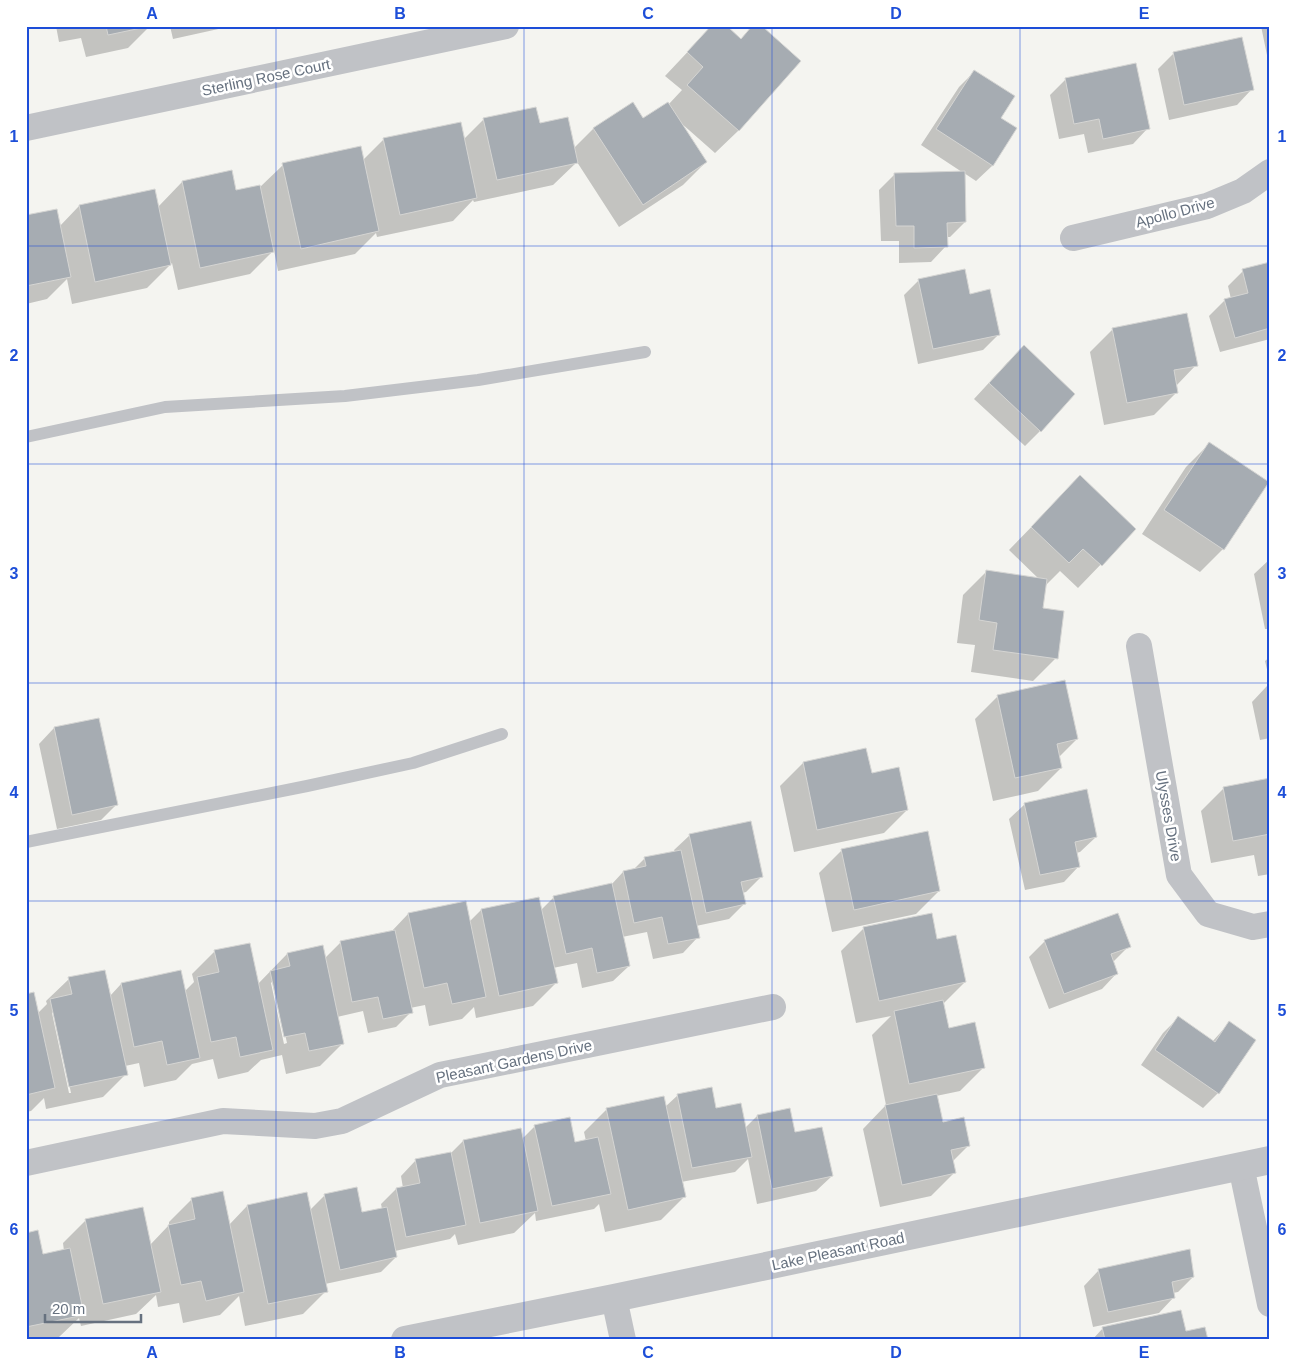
<svg xmlns="http://www.w3.org/2000/svg" width="1296" height="1366" font-family="Arial,sans-serif">
  <style>
    .shadow { fill: #0003; fill-rule: evenodd }
    .building { fill: #a6acb2; stroke: #d5d5d3 }
    .lines { fill: none; stroke-linecap: round; stroke-linejoin: round }
    .service { stroke: #c0c2c6; stroke-width: 12 }
    .minor { stroke: #c0c2c6; stroke-width: 26 }
    .tertiary { stroke: #c0c2c6; stroke-width: 28 }
    .grid { fill: none; stroke: #1d4ed8; stroke-width: 1; stroke-opacity: 0.55 }
    .labels { text-anchor: middle; dominant-baseline: central; stroke-width: 5; stroke-linejoin: round; paint-order: stroke }
    .street-label { font-size: 15px; fill: #66717f; stroke: #fff }
    .neatline { fill: none; stroke: #1d4ed8; stroke-width: 2 }
    .grid-label { font-size: 16px; text-anchor: middle; font-weight: bold; fill: #1d4ed8 }
  </style>
  <rect width="100%" height="100%" fill="#f4f4f0"/>
  <path class="shadow" d="M56,26h94l-22,22 -42,9 -5,-19 -22,4z
    M170,26h62l-59,13z
    M712,26l28,14 13,-14 46,35 -61,70 -23,22 -34,-30 25,39 -23,23 -64,42 -42,-65 -24,23 -79,17 -1,-2 -20,21 -76,16 -1,-4 -21,21 -77,17 -4,-21 -24,24 -72,16 -6,-27 -25,25 -75,16 -5,-25 -20,20 -21,5v-88l33,11 20,-21 79,1 24,-25 53,10 24,-4 24,-23 79,-4 22,-22 79,1 21,-21 55,5 34,25 20,-20 40,-25 10,15 25,-14 14,-15 -17,-14z
    M1261,26h9v33l-2,1z
    M1174,53l78,36 -15,16 -68,15 -11,-51z
    M1135,65l13,63 -15,16 -45,9 -4,-19 -25,5 -9,-44 15,-15z
    M975,71l24,47 17,11 -24,37 -16,15 -12,-8 1,49 -15,15h-4v9l-15,16 -32,1v-22h-18l-2,-51 16,-16 67,-2 -41,-27 38,-58z
    M1270,263v76l-50,13 -11,-36 16,-16 6,-1 -3,-13 15,-15z
    M919,280l79,55 -15,15 -65,14 -14,-69z
    M1113,329l83,36 -20,21 1,6 -23,23 -50,10 -14,-73z
    M1008,362l32,69 -15,15 -51,-47z
    M1209,444l58,38 -44,67 -23,23 -58,-38 44,-67z
    M1080,477l55,52 -57,59 -18,-17 -14,14 -4,24 14,49 -23,23 -62,-9 4,-27 -18,-2 6,-48 23,-23 54,8 -31,-30z
    M1270,539v13l-2,-11z
    M1270,559v70h-5l-11,-55z
    M1270,657v25l-5,-21z
    M1267,686h3v10h-2l2,9v33l-10,2 -8,-38z
    M998,696l79,43 -18,18 2,11 -23,23 -45,10 -18,-82z
    M54,728l62,77 -15,15 -44,9 -18,-85z
    M803,763l68,11 36,36 -23,23 -90,19 -14,-66z
    M1270,779v95l-12,2 -4,-21 -43,8 -10,-52 23,-23z
    M1025,804l71,33 -16,15 -4,1 3,13 -15,16 -39,8 -16,-71z
    M690,835l71,42 -15,15 -4,1 2,11 -15,15 -33,7 2,11 -15,16 -30,6 -6,-27 -25,5 7,29 -16,15 -31,7 -5,-25 -24,5 3,15 -23,23 -57,12 -2,-11 -12,12 -33,7 -4,-21 -15,3 1,4 -15,15 -28,6 -5,-22 -26,6 6,26 -23,23 -34,8 -4,-19 -21,5 -13,12 -30,7 -5,-20 -21,5 -16,16 -32,7 -5,-24 -14,3 1,8 -23,23 -57,12 -2,-11 -13,13 -5,1v-117l12,18 9,-9 -1,-3 23,-22 41,17 11,-12 64,7 9,-9 -2,-8 23,-23 42,34 30,-31 38,4 15,-15 51,-11 17,-18 61,8 12,-12h60l13,-13 57,-12 12,-13 10,-2 12,-12 30,-6 -1,-2zM273,981l14,62 -3,1 -13,-61zM54,1011l17,82h-2l-17,-80z
    M842,850l97,41 -23,23 -84,18 -13,-59z
    M1117,914l12,32 -16,16 4,11 -15,16 -53,20 -20,-52 15,-15z
    M864,928l72,12 29,42 -23,23 6,24 35,39 -23,23 -24,5 6,27 27,22 -17,17 2,11 -23,23 -51,11 -17,-78 23,-24 -14,-70 19,-19 -35,7 -15,-72z
    M1178,1018l34,24 17,-19 -11,70 -15,15 -62,-43 22,-32z
    M678,1095l37,15 30,18 12,-12 32,-6 5,24 38,42 -16,15 -59,13 -9,-45 -13,13 -54,10 3,15 -23,23 -56,12 -6,-28 -5,5 -58,12 -1,-8 -21,20 -56,12 -3,-11 -5,5 -55,12 1,6 -15,15 -56,12 1,7 -23,23 -58,12 -6,-30 -19,19 -37,8 -4,-20 -21,4 -2,-12 -20,19 -55,12 -2,-8 -20,19 -10,3h-23v-106l16,21 22,-4 -1,-8 23,-23 64,25 19,-20v-3l23,-23 37,26 18,-19 59,-12 3,17 16,-16 36,18 21,-4 -1,-5 15,-15 7,-1 -2,-12 15,-16 34,-6 13,-13 57,-12 2,10 13,-13 39,18 12,-3 -2,-9 23,-23 58,-2z
    M1099,1270l94,7 -15,15 -5,1 1,4 -15,16 -66,14 -9,-41z
    M1103,1328l82,5 21,7h-114z"/>
  <path class="building" d="M106,26h45l-43,9z
    M711,26h16l14,13 11,-13h10l39,35 -62,70 -52,-46 16,-18 -16,-15z
    M1242,37l12,53 -70,15 -11,-53z
    M1136,63l14,66 -47,10 -4,-20 -25,5 -9,-46z
    M974,70l41,26 -14,22 16,10 -24,38 -57,-37z
    M633,102l10,16 25,-16 39,60 -64,43 -50,-77z
    M536,107l4,16 28,-6 10,46 -81,17 -14,-62z
    M461,122l16,76 -77,17 -17,-77z
    M361,146l18,85 -78,18 -19,-86z
    M232,170l4,20 24,-5 14,67 -74,16 -18,-87z
    M965,171l1,51 -19,1 1,24 -34,1v-22h-18l-2,-53z
    M155,189l16,76 -76,17 -16,-77z
    M57,209l14,68 -45,9v-71z
    M1270,262v66l-35,10 -11,-39 24,-6 -6,-24z
    M965,269l5,25 20,-5 10,46 -67,14 -15,-70z
    M1187,313l11,53 -24,4 4,23 -51,10 -15,-75z
    M1024,345l51,49 -34,38 -52,-49z
    M1209,442l60,40 -45,68 -60,-40z
    M1080,475l56,54 -34,37 -19,-17 -14,14 -38,-36z
    M986,570l61,9 -4,29 21,3 -6,48 -65,-9 4,-27 -18,-3z
    M1065,680l13,59 -21,5 5,24 -47,10 -18,-83z
    M99,718l19,87 -46,10 -18,-88z
    M866,748l6,25 27,-6 9,43 -91,20 -14,-68z
    M1270,778v56l-37,7 -10,-54z
    M1087,789l10,48 -22,5 5,25 -40,8 -16,-72z
    M751,821l12,56 -22,5 5,22 -40,9 -17,-79z
    M928,831l12,60 -86,19 -13,-61z
    M681,850l19,88 -32,6 -6,-27 -28,6 -11,-52 23,-5 -2,-9z
    M612,883l18,83 -33,7 -5,-25 -26,6 -13,-58z
    M539,897l19,86 -59,13 -18,-87z
    M466,901l20,96 -34,7 -5,-21 -23,5 -16,-75z
    M932,913l5,26 19,-4 10,47 -87,19 -16,-74z
    M1118,913l13,34 -20,7 7,20 -54,20 -20,-54z
    M395,930l18,83 -30,6 -5,-22 -26,5 -12,-61z
    M250,943l23,107 -33,7 -4,-20 -25,5 -14,-65 22,-5 -5,-22z
    M323,945l21,99 -35,7 -4,-18 -21,4 -14,-66 20,-5 -3,-13z
    M105,970l23,105 -59,12 -19,-88 22,-5 -4,-17z
    M181,970l19,88 -33,7 -5,-24 -28,6 -13,-64z
    M34,992l21,96 -29,7v-101z
    M943,1000l6,28 26,-6 10,46 -76,16 -15,-73z
    M1178,1016l37,26 14,-21 27,19 -37,54 -64,-44z
    M712,1087l4,21 25,-5 11,54 -60,11 -15,-74z
    M937,1094l6,28 21,-5 6,29 -19,4 5,23 -54,12 -17,-80z
    M664,1096l22,101 -58,13 -22,-102z
    M790,1108l5,24 27,-5 11,49 -61,13 -15,-74z
    M570,1117l5,25 23,-5 13,57 -59,12 -18,-81z
    M521,1128l17,83 -58,12 -17,-83z
    M451,1152l15,73 -60,12 -10,-49 24,-5 -5,-24z
    M357,1187l5,25 25,-5 10,50 -57,13 -16,-76z
    M223,1191l21,101 -38,9 -5,-20 -20,4 -13,-60 27,-6 -4,-21z
    M307,1192l21,100 -60,12 -21,-99z
    M143,1207l18,85 -58,12 -18,-85z
    M38,1230l5,24 27,-6 14,67 -58,12v-94z
    M1190,1249l4,28 -22,5 3,16 -67,14 -10,-43z
    M1181,1310l5,21 19,-4 3,13h-103l-3,-13z"/>
  <g class="lines">
    <path class="service" d="M26,437l139,-30 180,-11 133,-16 167,-28
      M26,842l281,-56 106,-23 89,-29"/>
    <path class="minor" d="M26,128l480,-102
      M1073,238l134,-32 36,-15 27,-19
      M1139,646l40,229 29,39 45,13 17,-3
      M26,1163l197,-42 92,5 27,-5 98,-46 333,-68
      M1241,1166l29,138
      M614,1298l9,42"/>
    <path class="tertiary" d="M405,1340l209,-42 656,-138"/>
  </g>
  <path class="grid" d="M276,26v1314M524,26v1314M772,26v1314M1020,26v1314M26,246h1244M26,464h1244M26,683h1244M26,901h1244M26,1120h1244"/>
  <g class="labels">
    <g class="street-label">
      <text transform="translate(266 77) rotate(-12)">Sterling Rose Court</text>
      <text transform="translate(1175 212) rotate(-15)">Apollo Drive</text>
      <text transform="translate(1169 816) rotate(80)">Ulysses Drive</text>
      <text transform="translate(514 1061) rotate(-12)">Pleasant Gardens Drive</text>
      <text transform="translate(838 1251) rotate(-12)">Lake Pleasant Road</text>
    </g>
  </g>
  <rect width="1296" height="1366" fill="none" stroke="#ffffff" stroke-width="55"/>
  <path d="M45 1314v8h96v-8" fill="none" stroke="#66717f" stroke-width="2.5"/>
  <text x="52" y="1314" font-size="15" fill="#66717f" stroke="#ffffff" stroke-width="4" paint-order="stroke">20 m</text>
  <rect x="28" y="28" width="1240" height="1310" class="neatline"/>
  <g class="grid-label">
    <text x="152" y="19">A</text>
    <text x="400" y="19">B</text>
    <text x="648" y="19">C</text>
    <text x="896" y="19">D</text>
    <text x="1144" y="19">E</text>
    <text x="14" y="142">1</text>
    <text x="1282" y="142">1</text>
    <text x="14" y="361">2</text>
    <text x="1282" y="361">2</text>
    <text x="14" y="579">3</text>
    <text x="1282" y="579">3</text>
    <text x="14" y="798">4</text>
    <text x="1282" y="798">4</text>
    <text x="14" y="1016">5</text>
    <text x="1282" y="1016">5</text>
    <text x="14" y="1235">6</text>
    <text x="1282" y="1235">6</text>
    <text x="152" y="1358">A</text>
    <text x="400" y="1358">B</text>
    <text x="648" y="1358">C</text>
    <text x="896" y="1358">D</text>
    <text x="1144" y="1358">E</text>
  </g>
</svg>
